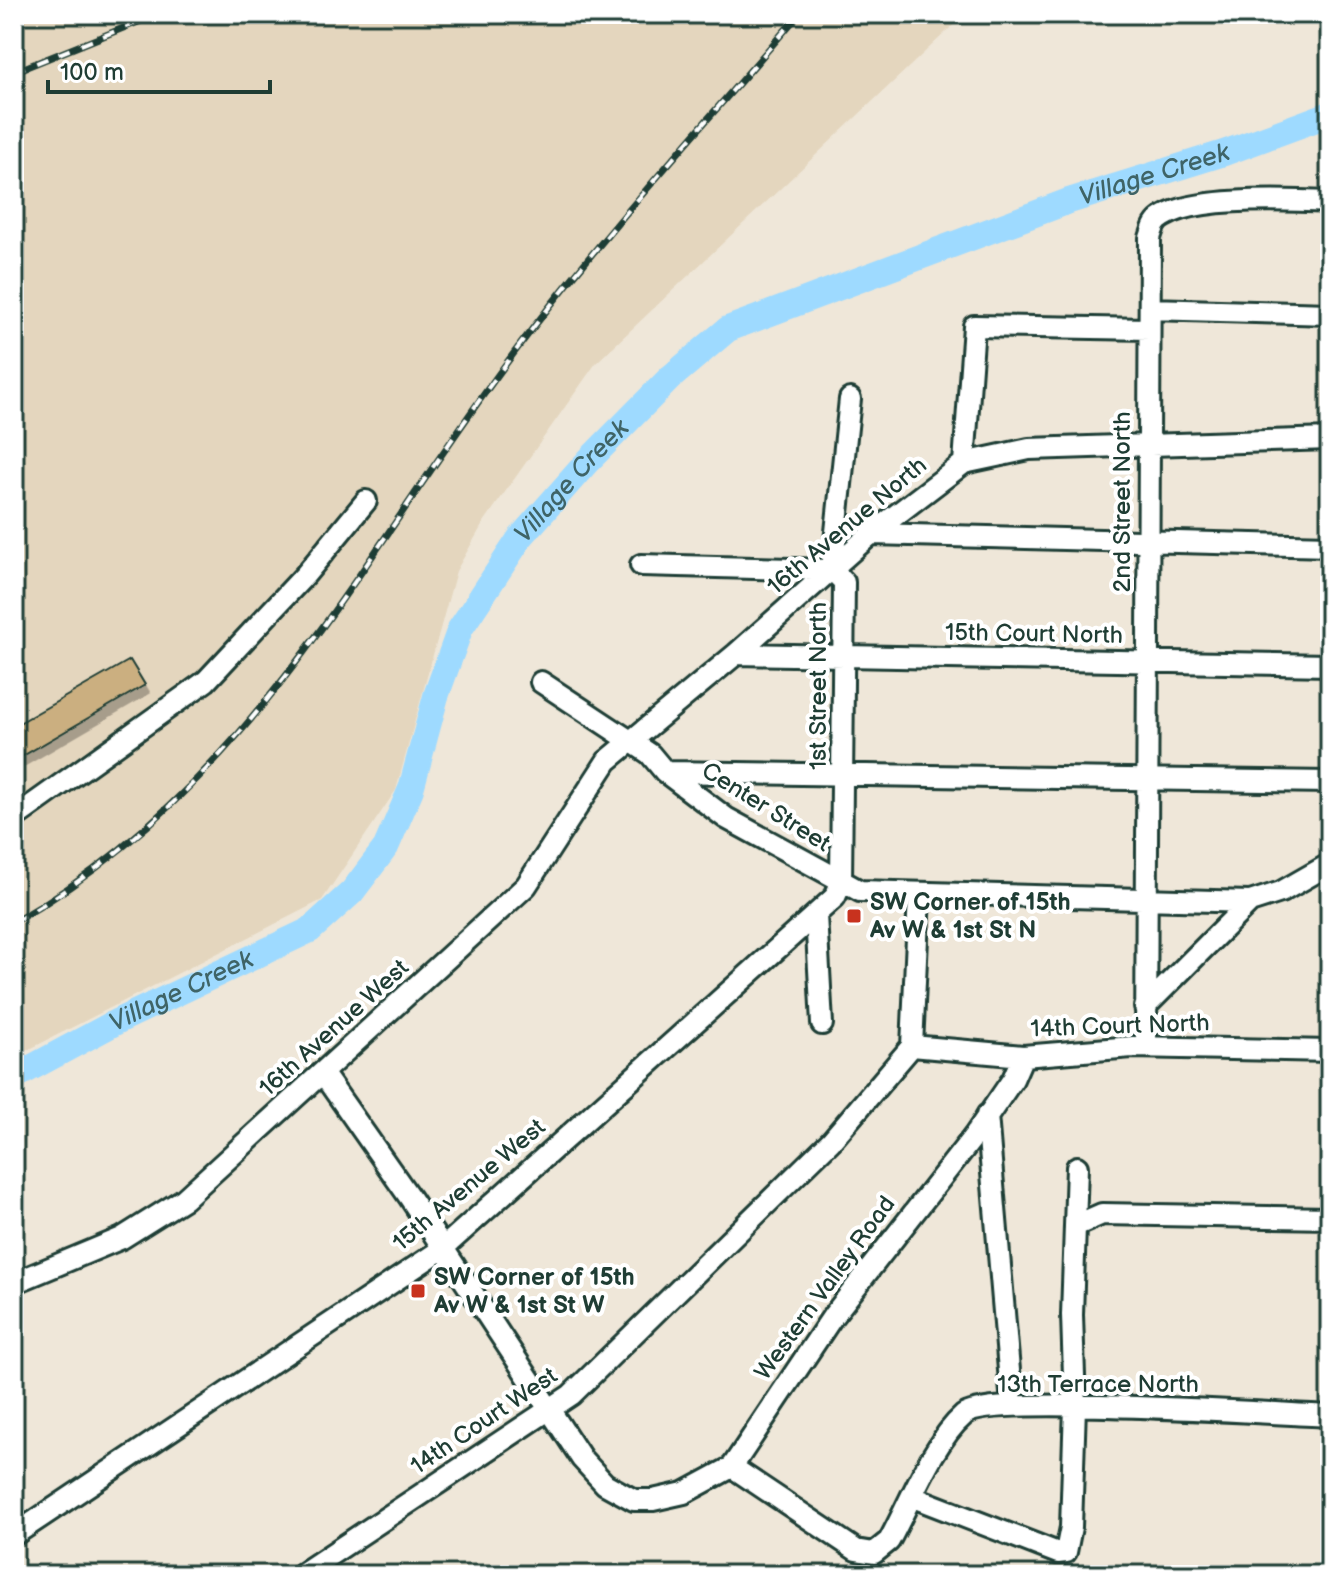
<svg xmlns="http://www.w3.org/2000/svg" width="1344" height="1589" font-family="'Balsamiq Sans',sans-serif">
  <style>
    .built { fill: #e4d6be }
    .lines { fill: none; stroke-linecap: round; stroke-linejoin: round }
    .river { stroke: #9edaff; stroke-width: 26 }
    .building { fill: #cbaf80; stroke: #1f3d34; stroke-width: 2; filter: url(#shadow) }
    .minor-casing { stroke: #1f3d34; stroke-width: 26 }
    .minor { stroke: #fff; stroke-width: 20 }
    .rail-casing { stroke: #1f3d34; stroke-width: 7 }
    .rail { stroke: #fff; stroke-width: 4; stroke-dasharray: 12; stroke-linecap: butt }
    .poi-dot { fill: #c8321e; stroke: #fff; stroke-width: 3 }
    .labels { text-anchor: middle; dominant-baseline: central; stroke-width: 8; stroke-linejoin: round; paint-order: stroke }
    .street-label { font-size: 24px; fill: #1f3d34; stroke: #fff }
    .poi-label { font-size: 24px; font-weight: bold; fill: #1f3d34; stroke: #fff; text-anchor: start }
    .water-label { font-size: 26px; font-style: italic; fill: #3f6467; stroke: #fff }
  </style>
  <defs>
    <filter id="shadow"><feDropShadow dx="4.5" dy="8" stdDeviation="0" flood-color="#0004"/></filter>
  </defs>
  <rect width="100%" height="100%" fill="#efe7d9"/>
  <filter id="ink" filterUnits="userSpaceOnUse"><feTurbulence type="fractalNoise" baseFrequency=".0125" numOctaves="2"/><feDisplacementMap in="SourceGraphic" scale="16" xChannelSelector="R" yChannelSelector="G"/><feConvolveMatrix kernelMatrix="1 2 1 2 8 2 1 2 1" color-interpolation-filters="sRGB"/></filter>
  <g filter="url(#ink)">
    <path class="built" d="M14,14h951l-369,349 -112,159 -28,49 -60,219 -74,110 -308,157z"/>
    <g class="lines">
      <path class="river" id="s1" d="M14,1077l104,-56 192,-91 42,-38 34,-45 25,-58 25,-93 24,-67 60,-91 68,-77 82,-83 58,-49 341,-128 155,-48 106,-39"/>
    </g>
    <path class="building" d="M130,660l15,25 -131,76v-35z"/>
    <g class="lines">
      <defs>
        <path id="minor" d="M1150,309l180,5
          M964,463l10,-137 175,3
          M871,534l459,12
          M641,565l191,5
          M736,654l594,11
          M541,682l109,72 15,18 61,46 134,73 390,11 31,-10 49,-28
          M665,772l665,10
          M14,818l192,-137 100,-107 60,-73
          M816,915l6,109
          M1145,1007l105,-105
          M912,1046l111,10 109,-9 198,4
          M912,1046l7,-151
          M1146,1047l4,-809c3,-9 4,-16 13,-21 32,-21 128,-17 167,-15
          M323,1074l87,124 172,261 23,25 29,16h19l31,-7 48,-26 101,-151 141,-180 39,-57 10,-23
          M987,1115l25,290
          M1077,1225l25,-11 228,4
          M14,1283l108,-45 62,-39 342,-313 81,-125 129,-107 135,-120 93,-71 65,-14 301,-10
          M732,1467l124,83 18,3 15,-12c21,-38 43,-98 75,-126 24,-21 316,-1 366,1
          M913,1497l145,56 8,-1 5,-25 4,-121 -3,-91 5,-148
          M14,1535l428,-286 393,-352 6,-14 3,-301 -12,-12 18,-171
          M300,1575l271,-180 260,-254 81,-95"/>
      </defs>
      <use href="#minor" class="minor-casing"/>
      <use href="#minor" class="minor"/>
      <defs>
        <path id="rail" d="M14,72l144,-58
          M14,922c237,-135 344,-361 500,-569 88,-118 189,-227 285,-339"/>
      </defs>
      <use href="#rail" class="rail-casing"/>
      <use href="#rail" class="rail"/>
    </g>
  </g>
  <g class="poi-dot">
    <rect x="846" y="908" width="16" height="16" rx="4"/>
    <rect x="410" y="1283" width="16" height="16" rx="4"/>
  </g>
  <g class="labels">
    <g class="street-label">
      <text transform="translate(1122 502) rotate(-90)">2nd Street North</text>
      <text transform="translate(847 526) rotate(-40)">16th Avenue North</text>
      <text transform="translate(1034 634) rotate(1)">15th Court North</text>
      <text transform="translate(818 686) rotate(-90)">1st Street North</text>
      <text transform="translate(766 807) rotate(32)">Center Street</text>
      <text transform="translate(1120 1026) rotate(-2)">14th Court North</text>
      <text transform="translate(334 1028) rotate(-42)">16th Avenue West</text>
      <text transform="translate(469 1185) rotate(-40)">15th Avenue West</text>
      <text transform="translate(825 1288) rotate(-54)">Western Valley Road</text>
      <text x="1098" y="1384">13th Terrace North</text>
      <text transform="translate(484 1421) rotate(-34)">14th Court West</text>
    </g>
    <g class="poi-label">
      <text x="870" y="902">SW Corner of 15th<tspan x="870" dy="28">Av W &amp; 1st St N</tspan></text>
      <text x="434" y="1277">SW Corner of 15th<tspan x="434" dy="28">Av W &amp; 1st St W</tspan></text>
    </g>
    <g class="water-label">
      <text stroke="none"><textPath href="#s1" startOffset="1532">Village Creek</textPath></text>
      <text stroke="none"><textPath href="#s1" startOffset="860">Village Creek</textPath></text>
      <text stroke="none"><textPath href="#s1" startOffset="188">Village Creek</textPath></text>
    </g>
  </g>
  <rect width="1344" height="1589" fill="none" stroke="#fff" stroke-width="48"/>
  <rect x="24" y="24" width="1296" height="1541" fill="none" stroke="#1f3d34" stroke-width="3" filter="url(#ink)"/>
  <path d="M48 80v12h222v-12" fill="none" stroke="#1f3d34" stroke-width="4"/>
  <text x="60" y="80" font-size="24" fill="#1f3d34" stroke="#ffffff" stroke-width="6" paint-order="stroke">100 m</text>
</svg>
